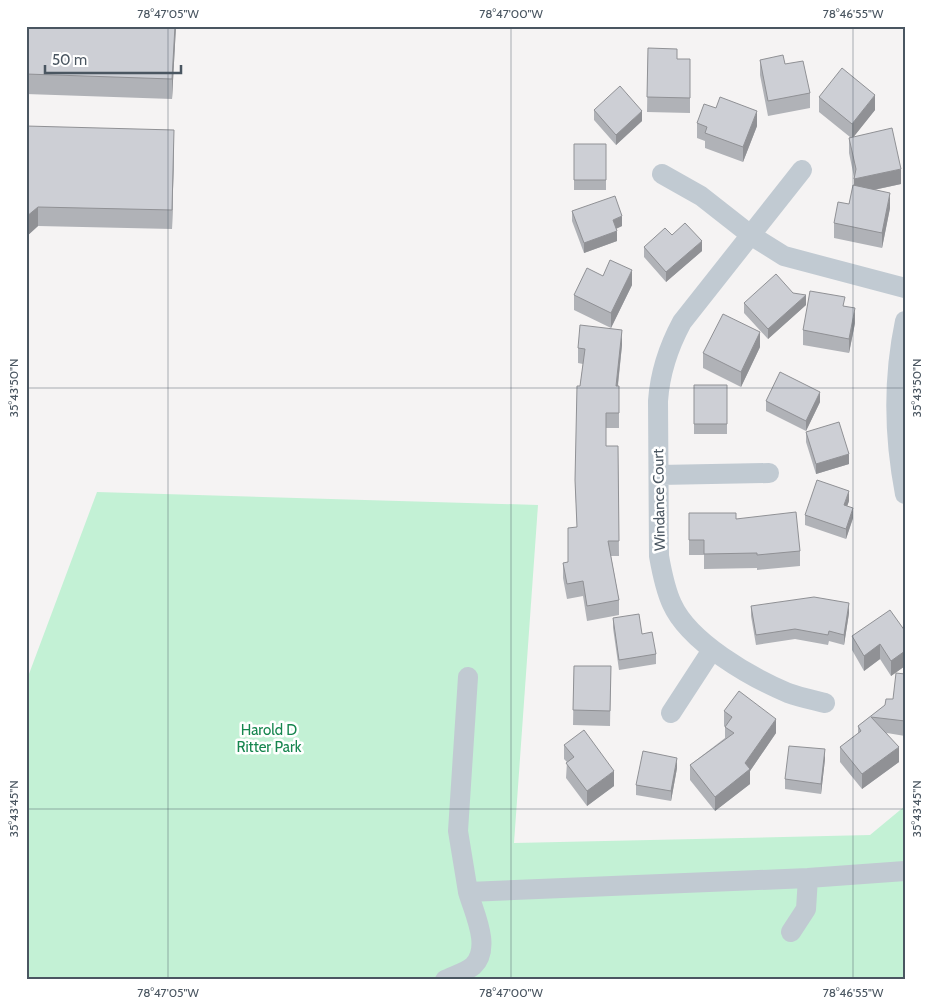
<svg xmlns="http://www.w3.org/2000/svg" width="931" height="1006" font-family="Cabin,sans-serif">
  <style>
    .green { fill: #c3f1d5 }
    .lines { fill: none; stroke-linecap: round; stroke-linejoin: round }
    .minor { stroke: #c1cad2; stroke-width: 20 }
    .wall { fill: #b0b2b7 }
    .shaded-wall { fill: #909195 }
    .building { fill: #cdcfd5; stroke: #909195 }
    .ticks { fill: none; stroke: #4a5661; stroke-width: 1; stroke-opacity: 0.45 }
    .labels { text-anchor: middle; dominant-baseline: central; stroke-width: 5; stroke-linejoin: round; paint-order: stroke }
    .street-label { font-size: 15px; fill: #4a5661; stroke: #fff }
    .park-label { font-size: 15px; fill: #17864f; stroke: #fff }
    .neatline { fill: none; stroke: #4a5661; stroke-width: 2 }
    .ticks-label { font-size: 12px; text-anchor: middle; fill: #4a5661 }
  </style>
  <rect width="100%" height="100%" fill="#f5f3f3"/>
  <path class="green" d="M97,492l441,13 -24,338 356,-8 35,-29v174h-879v-298z"/>
  <g class="lines">
    <path class="minor" d="M802,170l-120,152c-14,26 -22,50 -24,79l1,155c3,17 6,33 13,48 17,38 78,73 116,89 11,4 25,7 37,10
      M662,174l39,22 51,40 32,20 121,32
      M905,321c-12,57 -11,116 0,173
      M659,475l110,-2
      M468,677l-10,154 10,61 340,-14 97,-7
      M671,713l41,-63
      M791,932l15,-23 2,-31
      M445,980c8,-4 21,-8 28,-14 19,-18 1,-53 -5,-74"/>
  </g>
  <path class="wall" d="M26,26h150l-4,73 -146,-5z
    M648,48l29,11h13v54l-43,-1z
    M760,60l25,4 25,29v15l-42,8 -8,-41z
    M819,97l56,13 -22,27 48,47 -27,6 16,18 -8,40 -48,-10v-15l15,-19 5,-18v-9l-5,-24v-15l1,-1 -31,-25z
    M594,110l48,11 -26,24 -22,-25z
    M697,123l60,3 -14,36 -38,-14v-7l-8,-3z
    M26,126l148,23 -2,80 -134,-3 -12,11z
    M574,144h32v46h-32z
    M572,211l50,15 -6,3 1,12 -33,12 -12,-32z
    M644,247l58,4 -36,31 -22,-25z
    M603,276l29,9 -21,43 -37,-18v-15z
    M744,303l62,2 -38,34 -24,-26z
    M845,306l10,17 -6,30 -46,-8v-15z
    M622,345l-4,41h1v42h-13v18h12l1,110h-8l8,44v15l-32,6 -4,-25 -16,3 -4,-21v-15l5,-1 9,-35 -2,-47 5,-94 3,-22 -5,-1v-15z
    M760,347l-19,40 -38,-19v-15z
    M694,385h33v49h-33z
    M766,401l54,1 -14,29 -40,-20z
    M806,432l43,32 -33,10 -10,-32z
    M849,501l-2,5 6,12 -7,21 -41,-14v-10z
    M689,513l47,6 64,32v15l-43,4v-2l-53,1v-14h-15z
    M751,606l98,7 -5,32 -15,-4 -1,4 -33,-6 -39,6 -5,-29z
    M613,618l29,16 14,20v10l-37,6 -6,-42z
    M905,631v35l-14,10 -11,-17 -16,12 -12,-21v-14z
    M574,666h37l-1,60 -37,-1z
    M905,674v62l-18,-3 12,29 -37,27 -22,-27v-15l18,-13v-8l35,-27z
    M724,711l52,22 -26,38v13l-35,27 -25,-31v-15l35,-27v-11l-1,-1z
    M564,745l50,41 -27,20 -21,-28 1,-16 -3,-3z
    M825,759l-4,35 -36,-5v-10z
    M677,768l-6,33 -35,-6v-10z"/>
  <path class="shaded-wall" d="M175,26h1l-4,73v-20z
    M875,95v15l-23,29v-15z
    M642,111v10l-26,24v-10z
    M757,111v15l-14,36v-15z
    M174,130v19l-2,80v-19z
    M901,169v15l-47,10v-15z
    M890,193v15l-8,40v-15z
    M38,207v19l-12,11v-20z
    M622,216v10l-9,4v-10z
    M617,231v10l-33,12v-10z
    M702,241v10l-36,31v-10z
    M632,270v15l-21,43v-15z
    M806,295v10l-38,34v-10z
    M855,308v15l-6,30v-14z
    M622,330v15l-6,56v-15z
    M760,332v15l-19,40v-15z
    M820,392v10l-14,29v-10z
    M849,454v10l-33,10v-10z
    M849,491v10l-5,14v-10z
    M853,508v10l-7,21v-10z
    M849,603v10l-5,32v-10z
    M880,644v15l-16,12v-15z
    M905,651v15l-14,10v-15z
    M776,719v14l-26,38v13l-35,27v-14l30,-34z
    M899,747v15l-37,27v-15z
    M825,749v10l-4,35v-10z
    M677,758v10l-6,33v-10z
    M614,771v15l-27,20v-15z"/>
  <path class="building" d="M26,26h149l-3,53 -146,-5z
    M648,48l29,1v10h13v39l-43,-1z
    M783,55l2,9 18,-3 7,32 -42,8 -8,-41z
    M842,68l33,27 -23,29 -33,-27z
    M620,86l22,25 -26,24 -22,-25z
    M720,97l37,14 -14,36 -38,-14 2,-6 -10,-4 7,-19 12,4z
    M26,126l148,4 -2,80 -134,-3 -12,10z
    M892,128l9,41 -47,10 2,-10 -7,-31z
    M574,144h32v36h-32z
    M853,185l37,8 -8,40 -48,-10 4,-21 11,2z
    M615,196l7,20 -9,4 4,11 -33,12 -12,-32z
    M685,223l17,18 -36,31 -22,-25 21,-19 7,7z
    M610,260l22,10 -21,43 -37,-18 13,-27 16,8z
    M776,274l17,19 13,2 -38,34 -24,-26z
    M810,291l35,6 -2,9 12,2 -6,31 -46,-9z
    M723,314l37,18 -19,40 -38,-19z
    M580,325l42,5 -6,56h3v27h-13v33h12l1,95h-11l11,59 -32,6 -4,-25 -16,3 -4,-21 5,-1v-34l9,-1 -2,-47 2,-94h3l5,-37 -7,-1z
    M780,372l40,20 -14,29 -40,-20z
    M694,385h33v39h-33z
    M839,422l10,32 -33,10 -10,-32z
    M817,480l32,11 -5,14 9,3 -7,21 -41,-14z
    M796,512l4,39 -43,4v-2l-53,1v-14h-15v-27h47v6z
    M814,597l35,6 -5,32 -15,-4 -1,4 -33,-6 -39,6 -5,-29z
    M890,610l15,21v20l-14,10 -11,-17 -16,12 -12,-20z
    M639,614l3,20 10,-2 4,22 -37,6 -6,-42z
    M574,666h37l-1,45 -37,-1z
    M896,673l9,1v47l-34,-4 28,30 -37,27 -22,-27 21,-16 -3,-5 27,-21 1,-6h7z
    M739,691l37,28 -31,44 5,6 -35,28 -25,-32 44,-32 -9,-6 7,-10 -8,-6z
    M584,730l30,41 -27,20 -21,-28 8,-6 -10,-12z
    M789,746l36,3 -4,35 -36,-5z
    M643,751l34,7 -6,33 -35,-6z"/>
  <path class="ticks" d="M168,26v954M511,26v954M853,26v954M26,388h879M26,809h879"/>
  <g class="labels">
    <g class="street-label">
      <text transform="translate(659 500) rotate(-91)">Windance Court</text>
    </g>
    <g class="park-label">
      <text x="269" y="730">Harold D<tspan x="269" dy="17">Ritter Park</tspan></text>
    </g>
  </g>
  <rect width="931" height="1006" fill="none" stroke="#ffffff" stroke-width="55"/>
  <path d="M45 65v8h136v-8" fill="none" stroke="#4a5661" stroke-width="2.5"/>
  <text x="52" y="65" font-size="15" fill="#4a5661" stroke="#ffffff" stroke-width="4" paint-order="stroke">50 m</text>
  <rect x="28" y="28" width="876" height="950" class="neatline"/>
  <g class="ticks-label">
    <text x="168" y="18">78°47'05"W</text>
    <text x="511" y="18">78°47'00"W</text>
    <text x="853" y="18">78°46'55"W</text>
    <text transform="translate(14 388) rotate(-90)" y="4">35°43'50"N</text>
    <text transform="translate(917 388) rotate(-90)" y="4">35°43'50"N</text>
    <text transform="translate(14 809) rotate(-90)" y="4">35°43'45"N</text>
    <text transform="translate(917 809) rotate(-90)" y="4">35°43'45"N</text>
    <text x="168" y="997">78°47'05"W</text>
    <text x="511" y="997">78°47'00"W</text>
    <text x="853" y="997">78°46'55"W</text>
  </g>
</svg>
